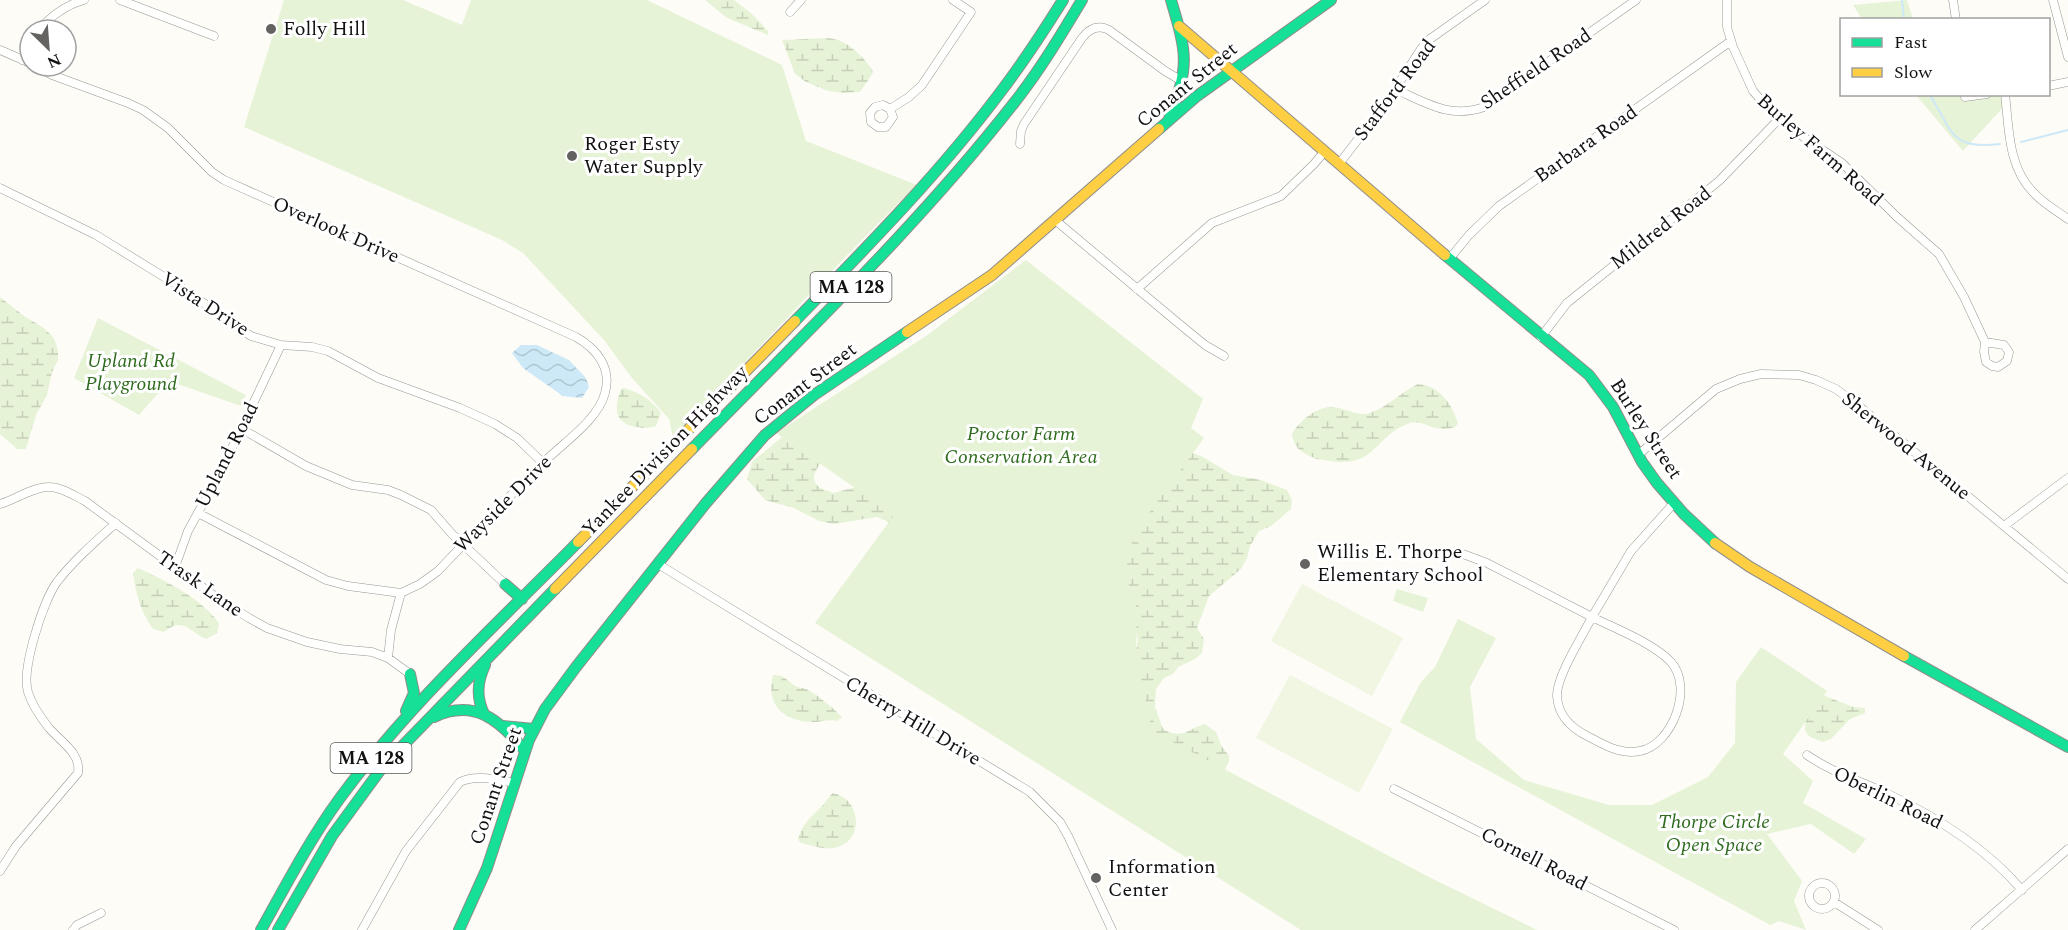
<svg xmlns="http://www.w3.org/2000/svg" width="2068" height="930" font-family="Spectral,serif">
  <style>
    .wetland { fill: url(#wetland-marsh); fill-rule: evenodd }
    .park { fill: #e7f3d7 }
    .pitch { fill: #f0f6e1 }
    .water { fill: url(#water-waves) }
    .lines { fill: none; stroke-linecap: round; stroke-linejoin: round }
    .stream { stroke: #cde8f7; stroke-width: 2 }
    .street-casing { stroke: #979795; stroke-width: 9 }
    .fast-casing { stroke: #8e8d8b; stroke-width: 12 }
    .slow-casing { stroke: #8e8d8b; stroke-width: 12 }
    .street { stroke: #fffffe; stroke-width: 8 }
    .fast { stroke: #16e098; stroke-width: 10 }
    .slow { stroke: #ffcf43; stroke-width: 10 }
    .poi-dot { fill: #646362; stroke: #fff; stroke-width: 2 }
    .labels { text-anchor: middle; dominant-baseline: central; stroke-width: 6; stroke-linejoin: round; paint-order: stroke }
    .shield { fill: #fff; stroke: #585858; stroke-width: 1.5 }
    .shield-label { font-size: 18px; font-weight: bold; fill: #111 }
    .poi-label { font-size: 20px; fill: #111; stroke: #fff; text-anchor: start }
    .street-label { font-size: 20px; fill: #111; stroke: #fff }
    .park-label { font-size: 20px; font-style: italic; fill: #2f6b1f; stroke: #fff }
  </style>
  <defs>
    <pattern id="wetland-marsh" width="20" height="14" patternUnits="userSpaceOnUse" patternTransform="scale(1.5)"><rect width="20" height="14" fill="#e7f3d7"/><path d="M1 5h8M5 5V1M11 12h8M15 12V8" fill="none" stroke="#c5cfb8"/></pattern>
    <pattern id="water-waves" width="16" height="10" patternUnits="userSpaceOnUse" patternTransform="scale(1.5)"><rect width="16" height="10" fill="#cde8f7"/><path d="M0 5q4-4 8 0t8 0" fill="none" stroke="#afc6d3"/></pattern>
  </defs>
  <rect width="100%" height="100%" fill="#fdfcf7"/>
  <path class="wetland" d="M705,0h29l18,14 16,17v4l-41,-17z
    M828,38c20,2 32,16 44,31l1,4 -13,19 -18,1 -14,-2 -22,-9 -11,-8 -13,-34z
    M0,297l24,19 20,12 10,10 4,13v9l-6,12 -5,23 -11,20 -10,34h-9l-17,-15z
    M870,374l283,63 50,20 30,18 28,5 26,10 5,10 -1,9 -20,17 -12,5 -9,15 -3,12 -6,11 -32,27 -12,32 7,11 -2,14 -7,6 -17,8 -5,7 -9,4 -8,11 -1,18 8,22c20,11 24,0 42,-5l11,8 5,13 8,11v5l-10,21 -64,-36 -21,-84 4,-23 -3,-9 -258,-113 -43,7 -15,-3 -25,-13 -29,-8 -18,-21 5,-17 42,-35 7,-9 23,-16 10,-3 21,-14 8,-8zM839,443l37,39 -43,11c-5,-3 -9,-2 -14,-6 -16,-12 12,-34 20,-44z
    M1418,384c21,1 35,21 40,40l-3,3c-22,7 -31,-8 -45,-4 -37,12 -33,48 -85,37 -5,-1 -8,0 -13,-3 -11,-5 -18,-9 -20,-23 7,-13 25,-28 41,-27 12,1 25,10 37,6 18,-6 31,-21 48,-29z
    M624,388c16,5 27,11 37,25l-5,13c-9,3 -15,2 -24,0 -19,-5 -17,-21 -11,-37z
    M138,568c28,13 63,30 81,55l-2,10 -11,6c-17,-7 -22,-23 -42,-7l-11,-3c-13,-18 -17,-35 -20,-56z
    M773,675c12,0 13,5 21,10 4,3 10,3 14,5 11,6 25,18 34,27l-5,4c-8,-2 -15,1 -23,1 -30,0 -49,-17 -41,-47z
    M1823,695l30,12 12,1v5l-15,6 -19,20 -8,3 -13,-5 -5,-6 1,-16z
    M833,793c29,6 32,49 1,55 -10,2 -23,-3 -33,-5l-3,-3c3,-15 12,-22 22,-32 5,-4 7,-10 13,-15z"/>
  <path class="park" d="M284,0h119l59,25 9,-25h176l135,65 24,76 111,44c-84,82 -163,169 -244,253l-4,-19 -37,-41 -28,-38 -81,-87 -21,-13 -258,-113z
    M1907,0l6,19h-51l-9,-14z
    M1916,95h80l13,6 -46,50z
    M1026,260l177,139 -12,29 13,10 -58,79 -14,26 -5,16 2,29 8,21 -1,45 15,72 5,7 271,143 110,54h-236l-486,-307 79,-108 -118,-82 150,-97z
    M98,318l148,77 -5,11 -72,-25 -30,34 -65,-37z
    M1397,589l31,9 -5,14 -30,-11z
    M1458,619l38,19 -26,49 6,52 48,41 85,25h43l56,-28 27,-34 1,-61 25,-35 66,44 -44,63 30,27 -10,22 63,36 -12,15 -43,-30 -44,10 35,47 -8,20 12,29 -27,-9 -9,4 -370,-203 21,-40 14,-15z"/>
  <path class="pitch" d="M1302,584l101,54 -31,58 -101,-55z
    M1290,675l103,54 -34,64 -103,-55z"/>
  <path class="water" d="M521,345h16l32,15 17,18 3,9 -7,11 -19,-2 -40,-28 -11,-15z"/>
  <g class="lines">
    <path class="stream" d="M1902,0l2,20
      M1929,94c25,37 19,56 71,50
      M2021,142l47,-12"/>
    <defs>
      <path id="street" d="M120,0l94,36
        M1727,0v27l6,20 20,44 13,15 36,30 40,27 55,54 42,37 25,43 21,45 -1,10 2,10 6,4 6,1 9,-6 2,-9 -5,-7 -19,-3
        M1953,0l3,20
        M2053,0l15,57
        M790,12l11,-12
        M39,30c12,-14 27,-25 45,-30
        M0,50l30,13
        M22,60l8,-15
        M36,66l16,9 76,28 15,7 25,18 44,44 12,8 352,157c21,12 36,31 29,56 -7,28 -45,52 -64,72 -35,35 -69,70 -103,106l-18,13 -19,9 -10,37 -3,28
        M2048,86l20,-4
        M1395,89c31,14 55,30 89,18l152,-107
        M1965,94v3l22,-3
        M2005,94c4,34 3,74 29,99 10,11 23,18 34,26
        M890,109l3,8 -7,10h-8l-7,-5 -1,-9 5,-6 8,-2 7,4 19,-12 13,-12 49,-73 -18,-12
        M1020,144l1,-13 3,-7 58,-86c7,-9 16,-14 27,-8l56,41 17,10
        M1339,164l49,-64 33,-51 9,-10 55,-39
        M0,188l96,47 86,53 69,48 30,9 31,2 16,4 50,27 82,30 35,16 22,14 26,25
        M1055,220l122,102 28,23 19,11
        M1450,258l19,-23 30,-29 232,-165
        M1137,289l75,-66 69,-27 33,-32 10,-12
        M1541,337l26,-34 152,-122 61,-63
        M242,429l64,37 46,19 36,5 13,5 30,15 21,24 53,50
        M1639,454l77,-65 24,-10 21,-5 38,1 17,5 20,9 24,18 208,172
        M0,504c14,-4 35,-18 50,-17 11,0 25,9 35,14l135,99 29,18 18,10 40,14 33,7 32,3 16,6 22,16
        M198,513l128,67 22,6 53,7
        M2004,526l64,-48
        M1463,554l24,9 105,54 39,-66 43,-48
        M658,564l372,228 30,30 8,14 44,94
        M175,567l13,-36 35,-64 58,-122
        M1592,617c24,12 61,26 79,45 23,26 1,83 -31,89 -20,4 -35,-6 -51,-14 -18,-9 -31,-21 -32,-41 -1,-19 26,-61 35,-79z
        M1807,755c26,18 51,25 79,38 51,24 99,54 136,97
        M1394,789l280,141
        M0,871l16,-25 62,-73c3,-20 -17,-31 -29,-45 -8,-10 -17,-23 -21,-36 -7,-22 15,-91 29,-110 17,-22 38,-40 59,-59
        M1809 896a13 13 0 1 1 26 0a13 13 0 1 1-26 0Z
        M1834,902l44,28
        M73,930l4,-5 24,-12
        M362,930l44,-79 54,-69c17,-8 37,-2 55,1
        M1975,930l93,-81"/>
      <path id="fast" d="M1169,119c21,-54 18,-65 2,-119
        M1159,129l38,-33 134,-96
        M1445,255l144,120 24,32 29,55 15,21 27,31 31,29
        M795,321c71,-73 143,-146 204,-227 23,-30 44,-62 64,-94
        M692,449c110,-113 225,-222 322,-346 26,-33 47,-68 68,-103
        M505,584l17,15
        M1904,656l164,91
        M406,711l8,-18 -4,-19
        M484,714c-8,-17 -7,-32 1,-49
        M434,717c40,-19 66,3 91,34
        M503,726l31,3
        M261,930c25,-45 49,-91 79,-132 69,-94 157,-174 238,-256
        M278,930l54,-94 52,-71 171,-176
        M459,930l28,-62 42,-128 16,-31 31,-42 130,-164 59,-68 49,-40 93,-63"/>
      <path id="slow" d="M1179,26l266,229
        M907,332l85,-57 167,-146
        M578,542l217,-221
        M1715,543l35,24 154,89
        M555,589l137,-140"/>
    </defs>
    <use href="#street" class="street-casing"/>
    <use href="#fast" class="fast-casing"/>
    <use href="#slow" class="slow-casing"/>
    <use href="#street" class="street"/>
    <use href="#fast" class="fast"/>
    <use href="#slow" class="slow"/>
  </g>
  <g class="poi-dot">
    <circle cx="271" cy="29" r="6"/>
    <circle cx="572" cy="156" r="6"/>
    <circle cx="1305" cy="564" r="6"/>
    <circle cx="1096" cy="878" r="6"/>
  </g>
  <g class="labels">
    <g class="shield">
      <rect x="810.5" y="272" width="81" height="30" rx="4.5"/>
      <rect x="330.5" y="743" width="81" height="30" rx="4.5"/>
    </g>
    <g class="shield-label">
      <text x="851" y="287">MA 128</text>
      <text x="371" y="758">MA 128</text>
    </g>
    <g class="poi-label">
      <text x="283" y="29">Folly Hill</text>
      <text x="584" y="144">Roger Esty<tspan x="584" dy="23">Water Supply</tspan></text>
      <text x="1317" y="552">Willis E. Thorpe<tspan x="1317" dy="23">Elementary School</tspan></text>
      <text x="1108" y="867">Information<tspan x="1108" dy="23">Center</tspan></text>
    </g>
    <g class="street-label">
      <text transform="translate(1536 69) rotate(-34)">Sheffield Road</text>
      <text transform="translate(1187 85) rotate(-39)">Conant Street</text>
      <text transform="translate(1395 90) rotate(-53)">Stafford Road</text>
      <text transform="translate(1586 144) rotate(-35)">Barbara Road</text>
      <text transform="translate(1820 150) rotate(41)">Burley Farm Road</text>
      <text transform="translate(1661 228) rotate(-38)">Mildred Road</text>
      <text transform="translate(336 230) rotate(24)">Overlook Drive</text>
      <text transform="translate(205 304) rotate(33)">Vista Drive</text>
      <text transform="translate(805 384) rotate(-37)">Conant Street</text>
      <text transform="translate(1646 429) rotate(57)">Burley Street</text>
      <text transform="translate(1906 446) rotate(39)">Sherwood Avenue</text>
      <text transform="translate(665 451) rotate(-46)">Yankee Division Highway</text>
      <text transform="translate(227 455) rotate(-63)">Upland Road</text>
      <text transform="translate(503 504) rotate(-45)">Wayside Drive</text>
      <text transform="translate(200 584) rotate(35)">Trask Lane</text>
      <text transform="translate(913 721) rotate(31)">Cherry Hill Drive</text>
      <text transform="translate(496 786) rotate(-71)">Conant Street</text>
      <text transform="translate(1888 798) rotate(26)">Oberlin Road</text>
      <text transform="translate(1534 859) rotate(27)">Cornell Road</text>
    </g>
    <g class="park-label">
      <text x="131" y="361">Upland Rd<tspan x="131" dy="23">Playground</tspan></text>
      <text x="1021" y="434">Proctor Farm<tspan x="1021" dy="23">Conservation Area</tspan></text>
      <text x="1714" y="822">Thorpe Circle<tspan x="1714" dy="23">Open Space</tspan></text>
    </g>
  </g>
  <rect x="1840" y="18" width="210" height="78" fill="#ffffff" stroke="#a0a0a0" stroke-width="1.5"/>
  <rect x="1852" y="38" width="30" height="9" fill="#16e098" stroke="#a0a0a0" stroke-width="1.5"/>
  <text x="1894" y="48" font-size="18" fill="#111111">Fast</text>
  <rect x="1852" y="68" width="30" height="9" fill="#ffcf43" stroke="#a0a0a0" stroke-width="1.5"/>
  <text x="1894" y="78" font-size="18" fill="#111111">Slow</text>
  <g transform="translate(48 48) rotate(155)"><circle r="28" fill="#ffffff" stroke="#a0a0a0" stroke-width="1.5"/>
  <path d="M0-4.5L10 22L0 15L-10 22Z" fill="#646362"/>
  <text y="-9" font-size="16" font-weight="bold" text-anchor="middle" fill="#111111">N</text>
  </g>
</svg>
